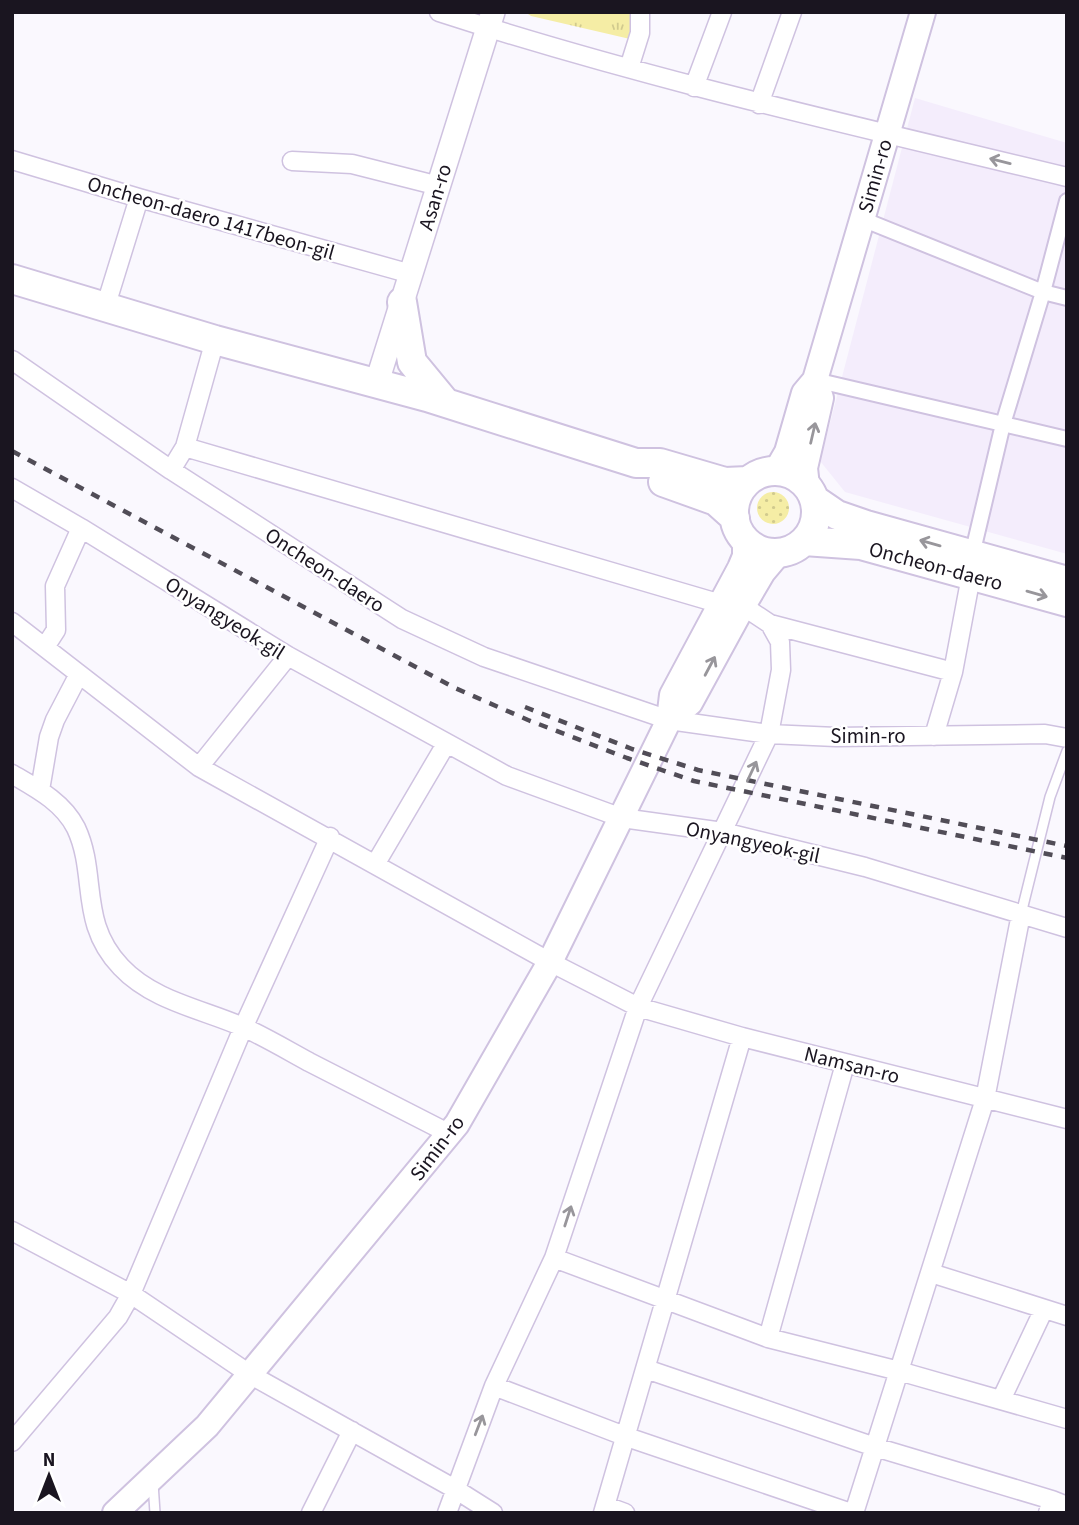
<svg xmlns="http://www.w3.org/2000/svg" width="1079" height="1525" font-family="'Source Sans 3',sans-serif">
  <style>
    .built { fill: #f4edfc }
    .grass { fill: url(#grass-dots) }
    .park { fill: url(#park-tufts) }
    .lines { fill: none; stroke-linecap: round; stroke-linejoin: round }
    .service-casing { stroke: #cfc2e0; stroke-width: 12 }
    .pedestrian-casing { stroke: #cfc2e0; stroke-width: 18 }
    .minor-casing { stroke: #cfc2e0; stroke-width: 21 }
    .tertiary-casing { stroke: #cfc2e0; stroke-width: 26 }
    .secondary-casing { stroke: #cfc2e0; stroke-width: 28 }
    .primary-casing { stroke: #cfc2e0; stroke-width: 32 }
    .service { stroke: #fff; stroke-width: 9 }
    .pedestrian { stroke: #fff; stroke-width: 14 }
    .minor { stroke: #fff; stroke-width: 18 }
    .tertiary { stroke: #fff; stroke-width: 23 }
    .secondary { stroke: #fff; stroke-width: 24 }
    .primary { stroke: #fff; stroke-width: 28 }
    .rail { stroke: #514d57; stroke-width: 4.5; stroke-dasharray: 9 9; stroke-linecap: butt }
    .oneway { stroke: #98969b }
    .labels { text-anchor: middle; dominant-baseline: central; stroke-width: 5; stroke-linejoin: round; paint-order: stroke }
    .street-label { font-size: 21px; fill: #1a1520; stroke: #fff }
  </style>
  <defs>
    <pattern id="grass-dots" width="8" height="8" patternUnits="userSpaceOnUse" patternTransform="scale(1.75)"><rect width="8" height="8" fill="#f5eda5"/><path d="M2 2h.1M6 6h.1" fill="none" stroke="#d1ca8e" stroke-width="1.8" stroke-linecap="round"/></pattern>
    <pattern id="park-tufts" width="24" height="20" patternUnits="userSpaceOnUse" patternTransform="scale(1.75)"><rect width="24" height="20" fill="#f5eda5"/><path d="M3 7l-1-3M5 7V3M7 7l1-3M15 17l-1-3M17 17v-4M19 17l1-3" fill="none" stroke="#d1ca8e"/></pattern>
  </defs>
  <rect width="100%" height="100%" fill="#faf8fe"/>
  <path class="built" d="M915,98l152,45v411l-222,-62 -25,-31z"/>
  <path class="grass" d="M757 508a16 16 0 1 1 32 0a16 16 0 1 1-32 0Z"/>
  <path class="park" d="M525,12h105v27l-99,-23z"/>
  <g class="lines">
    <defs>
      <path id="service" d="M1021,914l29,-117 17,-46
        M153,1483l2,30"/>
      <path id="pedestrian" d="M862,219l181,73 24,6
        M815,380l252,59
        M972,555l31,-131 40,-132 24,-91"/>
      <path id="minor" d="M439,12c206,67 417,114 628,165
        M629,68l11,-35v-21
        M694,87l28,-75
        M759,104l33,-92
        M12,160l127,38 272,76
        M292,161l60,3 87,22
        M105,308l34,-110
        M12,360l159,110 231,149 82,38 185,63 100,14 67,3 209,-3 22,4
        M185,447l536,157
        M171,470l14,-23 30,-107
        M12,488l69,40 207,128 219,120 115,42 101,14 142,35 202,61
        M743,606l27,18 183,48
        M12,622l187,145 351,195 88,45 104,30 325,82
        M45,647l11,-17 -1,-44 26,-58
        M934,736l19,-64 18,-96
        M199,767l89,-111
        M12,774c24,14 51,28 64,54 22,47 2,94 45,139 32,34 81,42 122,60 22,10 44,23 66,35 47,24 94,48 141,72
        M40,790l9,-53 6,-17 24,-46
        M376,863l70,-119
        M12,1231l119,63 120,81 204,114 38,24
        M554,1258l214,80 131,33 168,48
        M931,1273l136,43
        M768,1338l77,-274
        M646,1369l229,78 177,53
        M494,1386l133,51 224,76
        M1001,1400l43,-91
        M12,1442l106,-125 13,-23 112,-266 87,-191
        M606,1506l19,7
        M311,1513l41,-82
        M447,1513l47,-127 60,-128 84,-251 131,-273 12,-64 -1,-28 -10,-18
        M603,1513l139,-476
        M854,1513l131,-414 36,-185
        M1048,1513l4,-13 15,6"/>
      <path id="tertiary" d="M377,382l116,-370"/>
      <path id="secondary" d="M776,471l11,-19 17,-59 11,-13 108,-368
        M807,486l-2,-18 16,-70 -6,-18
        M669,720l21,-17 53,-97 20,-34 16,-19
        M115,1513l92,-87 250,-302 93,-162 119,-242 3,-25 68,-127 5,-12v-15"/>
      <path id="primary" d="M12,279l203,61 212,57 209,66h24l65,19 23,-1
        M402,302l10,60 33,40
        M734 512a41 41 0 1 1 82 0a41 41 0 1 1-82 0Z
        M663,482l53,19 19,17
        M815,500l22,15 29,10 201,56
        M804,541l57,4 206,57"/>
    </defs>
    <use href="#service" class="service-casing"/>
    <use href="#pedestrian" class="pedestrian-casing"/>
    <use href="#minor" class="minor-casing"/>
    <use href="#tertiary" class="tertiary-casing"/>
    <use href="#secondary" class="secondary-casing"/>
    <use href="#primary" class="primary-casing"/>
    <use href="#service" class="service"/>
    <use href="#pedestrian" class="pedestrian"/>
    <use href="#minor" class="minor"/>
    <use href="#tertiary" class="tertiary"/>
    <use href="#secondary" class="secondary"/>
    <use href="#primary" class="primary"/>
    <path class="rail" d="M12,451l443,237 73,32 99,38 67,23 373,77
      M525,707l107,42 66,21 369,76"/>
  </g>
  <defs><path id="oneway-shaft" d="M-6 0H5M1.5-3L5.5 0L1.5 3" fill="none" stroke-width="1.6" stroke-linecap="round" stroke-linejoin="round" transform="scale(1.75)"/></defs>
  <g class="oneway">
    <use href="#oneway-shaft" transform="translate(1000 161) rotate(-166)"/>
    <use href="#oneway-shaft" transform="translate(813 433) rotate(-77)"/>
    <use href="#oneway-shaft" transform="translate(930 543) rotate(-164)"/>
    <use href="#oneway-shaft" transform="translate(1037 594) rotate(16)"/>
    <use href="#oneway-shaft" transform="translate(710 666) rotate(-62)"/>
    <use href="#oneway-shaft" transform="translate(752 771) rotate(-65)"/>
    <use href="#oneway-shaft" transform="translate(568 1216) rotate(-72)"/>
    <use href="#oneway-shaft" transform="translate(479 1425) rotate(-69)"/>
  </g>
  <g class="labels">
    <g class="street-label">
      <text transform="translate(875 176) rotate(-74)">Simin-ro</text>
      <text transform="translate(435 197) rotate(-73)">Asan-ro</text>
      <text transform="translate(211 218) rotate(16)">Oncheon-daero 1417beon-gil</text>
      <text transform="translate(936 566) rotate(15)">Oncheon-daero</text>
      <text transform="translate(325 570) rotate(33)">Oncheon-daero</text>
      <text transform="translate(225 618) rotate(32)">Onyangyeok-gil</text>
      <text x="868" y="736">Simin-ro</text>
      <text transform="translate(753 842) rotate(12)">Onyangyeok-gil</text>
      <text transform="translate(852 1065) rotate(14)">Namsan-ro</text>
      <text transform="translate(437 1148) rotate(-53)">Simin-ro</text>
    </g>
  </g>
  <rect width="1079" height="1525" fill="none" stroke="#1a1520" stroke-width="28"/>
  <g transform="translate(49 1476)" stroke="#ffffff" stroke-width="5" paint-order="stroke">
  <path d="M0-5L12 26L0 18L-12 26Z" fill="#1a1520"/>
  <text y="-10" font-size="19" font-weight="bold" text-anchor="middle" fill="#1a1520">N</text>
  </g>
</svg>
